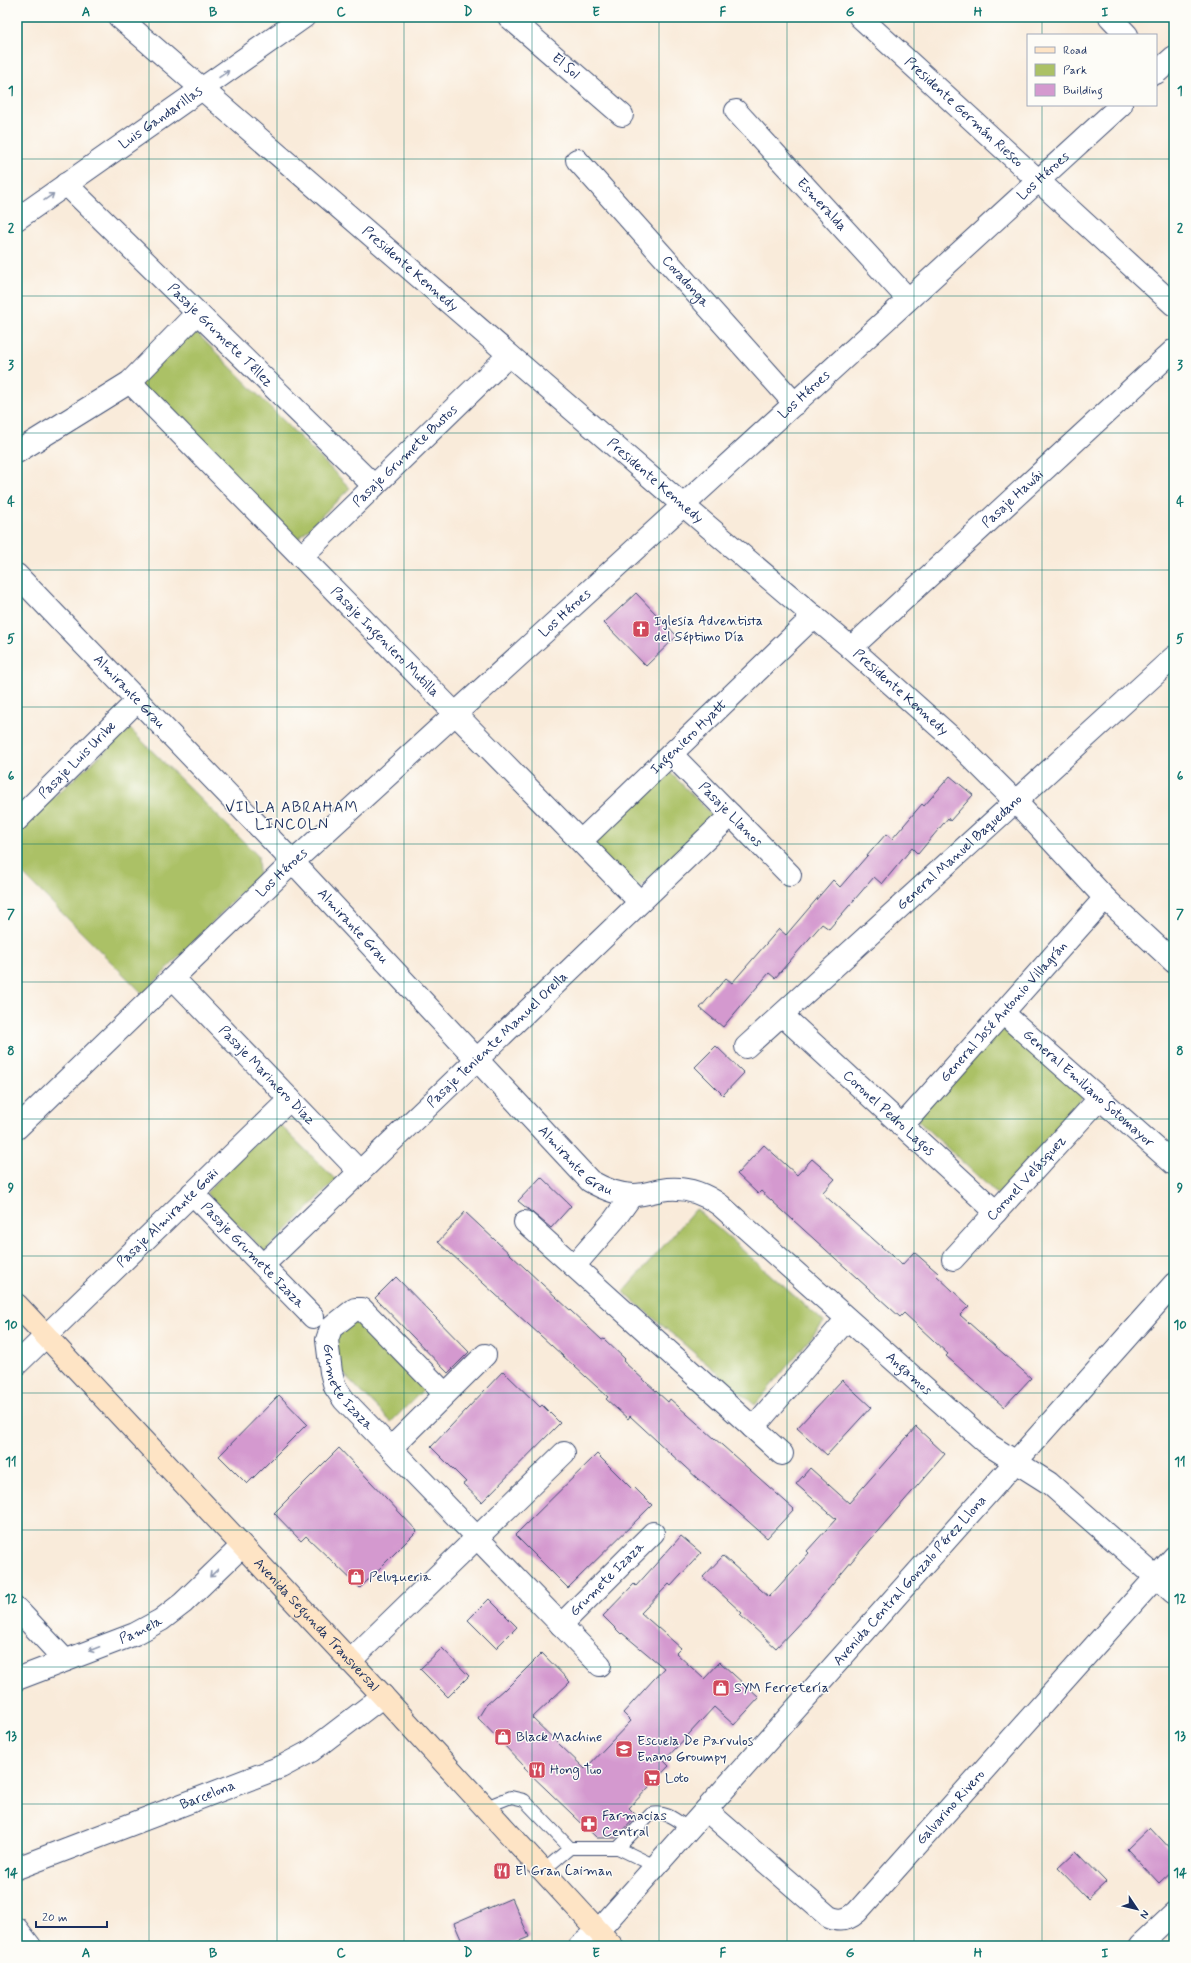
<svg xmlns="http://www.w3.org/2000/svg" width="1191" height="1963" font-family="Mynerve,sans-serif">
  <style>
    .green { fill: #abc166; stroke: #637862 }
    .building { fill: #d499cf }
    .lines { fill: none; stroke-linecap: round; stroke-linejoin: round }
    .service-casing { stroke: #3c4b71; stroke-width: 14 }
    .minor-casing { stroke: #3c4b71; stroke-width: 24 }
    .tertiary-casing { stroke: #3c4b71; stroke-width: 24 }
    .secondary-casing { stroke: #3c4b71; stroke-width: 24 }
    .service { stroke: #fff; stroke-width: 12 }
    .minor { stroke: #fff; stroke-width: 22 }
    .tertiary { stroke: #fff; stroke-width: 22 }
    .secondary { stroke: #fee4c5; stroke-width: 22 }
    .oneway { stroke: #8d97ae }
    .grid { fill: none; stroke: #0f766e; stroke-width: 1; stroke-opacity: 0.55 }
    .labels { text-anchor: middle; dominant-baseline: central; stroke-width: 3; stroke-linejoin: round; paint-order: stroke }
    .street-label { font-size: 14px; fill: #1b2f5e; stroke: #fdfcf7 }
    .poi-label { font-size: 14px; fill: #1b2f5e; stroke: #fdfcf7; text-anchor: start }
    .neighbourhood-label { font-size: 15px; letter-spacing: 1px; fill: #1b2f5e; stroke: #fdfcf7 }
    .neatline { fill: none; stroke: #0f766e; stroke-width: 1.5 }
    .grid-label { font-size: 13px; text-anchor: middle; font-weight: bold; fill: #0f766e }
  </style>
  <rect width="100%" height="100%" fill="#fdfcf7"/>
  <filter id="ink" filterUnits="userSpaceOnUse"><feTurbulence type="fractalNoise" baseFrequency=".025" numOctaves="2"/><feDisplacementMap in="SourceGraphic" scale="8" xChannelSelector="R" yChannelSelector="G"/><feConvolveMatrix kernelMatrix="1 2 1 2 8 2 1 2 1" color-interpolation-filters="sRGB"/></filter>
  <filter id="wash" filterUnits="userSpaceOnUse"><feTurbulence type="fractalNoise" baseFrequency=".012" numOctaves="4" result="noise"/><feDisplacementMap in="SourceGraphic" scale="16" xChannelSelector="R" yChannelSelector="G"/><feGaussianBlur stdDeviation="0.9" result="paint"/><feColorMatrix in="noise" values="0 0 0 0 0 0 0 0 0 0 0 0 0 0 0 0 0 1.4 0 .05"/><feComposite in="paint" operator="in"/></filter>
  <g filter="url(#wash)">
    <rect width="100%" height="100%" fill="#f9ebda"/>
    <path class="green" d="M192,328l158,160 -54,53 -157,-155z
      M130,729l128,127 1,18 -116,120 -126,-126v-38z
      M666,768l47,48 -76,74 -48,-47z
      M1001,1022l83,73 -86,100 -83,-77z
      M276,1121l60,59 -71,72 -59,-59z
      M696,1209l128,113 -69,83 -132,-113z
      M357,1313l71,72 -37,37 -54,-55 -1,-32z"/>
    <g id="blocks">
      <path class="building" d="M636,593l41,43 -31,30 -42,-43z
        M950,776l23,19 -23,26 -2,-3 -30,36 -6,-6 -30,36 -8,-7 -45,52 -7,-5 -47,54 -6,-5 -46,54 -23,-19 26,-30 6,5 47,-54 7,6 47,-55 7,7 46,-53 6,5 30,-35 2,2z
        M716,1046l28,27 -21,22 -28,-28z
        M764,1145l33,30 15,-16 23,20 -13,14 80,72 12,-13 24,21 -2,2 33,31 -9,9 71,63 -27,29 -58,-51 2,-2 -44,-41 -4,4 -139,-126 -3,3 -21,-20z
        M541,1177l30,29 -20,22 -33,-27z
        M465,1212l137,128 2,-1 21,20 -2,2 45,41 2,-3 124,110 -27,29 -37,-33 -32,-26 -68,-63 -2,3 -22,-20 2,-2 -170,-155z
        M396,1277l73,75 -21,21 -73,-75z
        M503,1371l37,36 2,-2 18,18 -78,79 -19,-18 3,-2 -35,-35z
        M842,1380l29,27 -44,48 -30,-27z
        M279,1395l28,29 -60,60 -28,-28z
        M916,1427l29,27 -88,101 -50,60 -31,33 -36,-33 2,-2 -39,-36 20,-21 46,41 40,-44 -2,-2 29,-32 -40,-35 14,-16 39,35z
        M339,1448l78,83 -57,57 -54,-52 -5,5 -27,-28z
        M597,1454l35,35 2,-2 18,18 -84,83 -53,-53z
        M681,1536l20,17 -30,33 -2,-2 -28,29 40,35 -5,5 28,26 16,-17 39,36 -25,27 -20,-18 -50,54 5,5 -40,42 8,8 -21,22h-19l-73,-70 1,-1 -47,-49 8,-13 18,-16 1,1 37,-37 28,29 -38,36 53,51 46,-48 -8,-8 41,-45 -42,-35 -1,1 -18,-18 31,-32 2,2z
        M489,1599l28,28 -21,21 -28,-28z
        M442,1648l27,28 -21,21 -28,-28z
        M1150,1827l24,26v16l-15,14 -32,-34z
        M1076,1851l30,31 -18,17 -30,-31z
        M512,1898l17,39 -22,9h-43l-10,-23z"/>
    </g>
  </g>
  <g filter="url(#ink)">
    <use href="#blocks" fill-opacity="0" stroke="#3c4b71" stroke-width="1"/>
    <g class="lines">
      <defs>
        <path id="service" d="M486,1807l25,-10 13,3 46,48
          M618,1848l33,-34c15,-4 26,7 38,15
          M544,1870l26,-22h48l37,18"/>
        <g id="minor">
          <path id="s1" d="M119,17l565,489 167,142 101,90 64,64 89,96 69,64"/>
          <path id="s2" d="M509,17l113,98"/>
          <path id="s3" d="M860,17l314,288"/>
          <path d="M1110,17l17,18"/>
          <path d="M1156,73l18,-16"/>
          <path id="s4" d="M736,111l172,188"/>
          <path id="s5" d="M577,160l218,244"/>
          <path id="s6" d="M66,184l308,302"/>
          <path id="s7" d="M130,382l510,520"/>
          <path d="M17,452l113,-70 67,-69"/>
          <path id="s8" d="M301,557l208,-202"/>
          <path id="s9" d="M17,575l276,287 297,319c14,8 28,14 44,14 10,0 18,-3 27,-5 22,-4 41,2 59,15l269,240 60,38 125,110"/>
          <path id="s10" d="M851,648l323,-298"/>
          <path id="s11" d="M671,754l119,121"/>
          <path id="s12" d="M17,820l121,-120"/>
          <path id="s13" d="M581,841l233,-225"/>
          <path id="s14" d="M173,978l187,194"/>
          <path id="s15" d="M1003,1013l171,151"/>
          <path id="s16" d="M782,1015l214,197"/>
          <path id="s17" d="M746,1047l428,-390"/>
          <path id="s18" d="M902,1126l203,-228"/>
          <path id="s19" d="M17,1128l276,-266 828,-757"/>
          <path id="s20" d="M192,1193l121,124"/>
          <path d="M525,1222l257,232"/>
          <path id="s21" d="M953,1259l147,-161"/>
          <path id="s22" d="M263,1265l468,-450"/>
          <path d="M574,1266l40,-46 18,-25"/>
          <path id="s23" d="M17,1364l273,-265"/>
          <path id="s24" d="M445,1394l-83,-85h-7l-19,15 -5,4 -4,12 4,32 4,15 9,13 256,265"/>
          <path d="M753,1428l94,-109"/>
          <path d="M391,1448l94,-93"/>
          <path d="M17,1609l48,51"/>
          <path id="s25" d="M561,1625l92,-92"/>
          <path d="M350,1661l214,-208"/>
          <path id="s26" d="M17,1679l118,-45 26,-14 22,-17 59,-57"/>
          <path id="s27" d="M706,1810l123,107c11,5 19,3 28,-5l317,-355"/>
          <path id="s28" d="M17,1868l264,-101 30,-16 72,-55"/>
          <path d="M17,1929l13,17"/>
          <path d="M580,1946l18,-15"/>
          <path d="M1140,1946l34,-32"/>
        </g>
        <g id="tertiary">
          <path id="s29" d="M17,219l287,-202"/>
          <path id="s30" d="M598,1931l576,-647"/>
        </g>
        <g id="secondary">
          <path id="s31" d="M17,1305l366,391 229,250"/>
        </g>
      </defs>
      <use href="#service" class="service-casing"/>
      <use href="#minor" class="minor-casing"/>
      <use href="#tertiary" class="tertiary-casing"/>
      <use href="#secondary" class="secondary-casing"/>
      <use href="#service" class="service"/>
      <use href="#minor" class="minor"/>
      <use href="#tertiary" class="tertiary"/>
      <use href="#secondary" class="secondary"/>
    </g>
    <defs><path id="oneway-shaft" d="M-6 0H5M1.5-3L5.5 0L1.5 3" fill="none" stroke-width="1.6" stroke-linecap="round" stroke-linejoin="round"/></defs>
    <g class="oneway">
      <use href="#oneway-shaft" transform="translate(224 74) rotate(-35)"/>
      <use href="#oneway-shaft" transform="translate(49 197) rotate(-35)"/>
      <use href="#oneway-shaft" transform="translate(214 1573) rotate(136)"/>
      <use href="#oneway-shaft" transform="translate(94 1649) rotate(159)"/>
    </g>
  </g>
  <path class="grid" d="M149,17v1929M277,17v1929M404,17v1929M532,17v1929M659,17v1929M787,17v1929M914,17v1929M1042,17v18M1042,105v1841M17,159h1157M17,296h1157M17,433h1157M17,570h1157M17,707h1157M17,844h1157M17,982h1157M17,1119h1157M17,1256h1157M17,1393h1157M17,1530h1157M17,1667h1157M17,1804h1157"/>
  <defs>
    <symbol id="church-square" viewBox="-11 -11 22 22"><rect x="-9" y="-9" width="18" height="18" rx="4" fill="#d1495b" stroke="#fdfcf7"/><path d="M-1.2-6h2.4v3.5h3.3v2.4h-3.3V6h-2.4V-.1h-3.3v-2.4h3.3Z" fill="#fff"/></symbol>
    <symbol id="shop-square" viewBox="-11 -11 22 22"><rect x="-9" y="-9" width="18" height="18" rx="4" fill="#d1495b" stroke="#fdfcf7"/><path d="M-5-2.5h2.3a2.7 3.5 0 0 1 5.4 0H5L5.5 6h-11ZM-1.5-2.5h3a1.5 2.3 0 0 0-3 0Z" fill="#fff"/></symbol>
    <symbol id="school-square" viewBox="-11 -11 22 22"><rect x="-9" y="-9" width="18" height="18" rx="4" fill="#d1495b" stroke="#fdfcf7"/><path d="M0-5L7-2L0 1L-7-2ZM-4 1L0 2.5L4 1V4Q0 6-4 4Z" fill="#fff"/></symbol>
    <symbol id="restaurant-square" viewBox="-11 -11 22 22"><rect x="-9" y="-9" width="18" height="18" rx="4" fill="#d1495b" stroke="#fdfcf7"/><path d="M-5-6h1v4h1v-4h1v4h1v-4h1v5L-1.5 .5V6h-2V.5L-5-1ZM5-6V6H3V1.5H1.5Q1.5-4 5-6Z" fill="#fff"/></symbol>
    <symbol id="supermarket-square" viewBox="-11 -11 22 22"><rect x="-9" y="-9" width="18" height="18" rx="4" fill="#d1495b" stroke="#fdfcf7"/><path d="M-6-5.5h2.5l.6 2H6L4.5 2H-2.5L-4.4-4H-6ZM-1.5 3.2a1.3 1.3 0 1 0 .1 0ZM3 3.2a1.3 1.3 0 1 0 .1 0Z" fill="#fff"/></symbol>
    <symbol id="pharmacy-square" viewBox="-11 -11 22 22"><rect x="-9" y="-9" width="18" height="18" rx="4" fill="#d1495b" stroke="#fdfcf7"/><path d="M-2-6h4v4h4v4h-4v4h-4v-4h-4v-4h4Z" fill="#fff"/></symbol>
  </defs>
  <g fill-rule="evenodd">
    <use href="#church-square" x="631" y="619" width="20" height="20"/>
    <use href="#shop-square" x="346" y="1567" width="20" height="20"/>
    <use href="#shop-square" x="711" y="1678" width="20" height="20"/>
    <use href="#shop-square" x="493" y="1727" width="20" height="20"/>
    <use href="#school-square" x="614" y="1739" width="20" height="20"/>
    <use href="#restaurant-square" x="527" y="1760" width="20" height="20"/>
    <use href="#supermarket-square" x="642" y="1768" width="20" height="20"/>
    <use href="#pharmacy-square" x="579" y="1814" width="20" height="20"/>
    <use href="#restaurant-square" x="492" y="1861" width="20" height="20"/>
  </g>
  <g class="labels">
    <g class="street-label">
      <text stroke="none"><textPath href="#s2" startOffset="75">El Sol</textPath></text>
      <text stroke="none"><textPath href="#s3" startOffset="141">Presidente Germán Riesco</textPath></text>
      <text stroke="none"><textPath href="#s29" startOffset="176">Luis Gandarillas</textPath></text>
      <text stroke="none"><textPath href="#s19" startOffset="1400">Los Héroes</textPath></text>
      <text stroke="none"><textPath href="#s4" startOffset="127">Esmeralda</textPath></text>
      <text stroke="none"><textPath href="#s1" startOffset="385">Presidente Kennedy</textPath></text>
      <text stroke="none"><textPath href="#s5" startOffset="163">Covadonga</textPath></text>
      <text stroke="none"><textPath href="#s6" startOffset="216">Pasaje Grumete Téllez</textPath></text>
      <text stroke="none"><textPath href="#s19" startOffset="1076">Los Héroes</textPath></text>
      <text stroke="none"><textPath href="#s8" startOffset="145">Pasaje Grumete Bustos</textPath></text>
      <text stroke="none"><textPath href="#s1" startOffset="709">Presidente Kennedy</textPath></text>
      <text stroke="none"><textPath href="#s10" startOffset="220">Pasaje Hawái</textPath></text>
      <text stroke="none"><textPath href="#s19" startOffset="752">Los Héroes</textPath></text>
      <text stroke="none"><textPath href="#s7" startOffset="364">Pasaje Ingeniero Mutilla</textPath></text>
      <text stroke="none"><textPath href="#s9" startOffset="162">Almirante Grau</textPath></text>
      <text stroke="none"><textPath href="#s1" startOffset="1033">Presidente Kennedy</textPath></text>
      <text stroke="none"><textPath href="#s13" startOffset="150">Ingeniero Hyatt</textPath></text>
      <text stroke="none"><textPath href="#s12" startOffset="85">Pasaje Luis Uribe</textPath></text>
      <text stroke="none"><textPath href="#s11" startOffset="85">Pasaje Llanos</textPath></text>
      <text stroke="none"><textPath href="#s17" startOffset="289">General Manuel Baquedano</textPath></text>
      <text stroke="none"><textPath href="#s19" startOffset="368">Los Héroes</textPath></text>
      <text stroke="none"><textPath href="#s9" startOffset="486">Almirante Grau</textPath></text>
      <text stroke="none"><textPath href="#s18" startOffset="153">General José Antonio Villagrán</textPath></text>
      <text stroke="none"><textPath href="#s22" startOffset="325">Pasaje Teniente Manuel Orella</textPath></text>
      <text stroke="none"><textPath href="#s14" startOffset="135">Pasaje Marinero Díaz</textPath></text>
      <text stroke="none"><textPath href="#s15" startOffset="114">General Emiliano Sotomayor</textPath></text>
      <text stroke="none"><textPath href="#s16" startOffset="145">Coronel Pedro Lagos</textPath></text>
      <text stroke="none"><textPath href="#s9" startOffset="810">Almirante Grau</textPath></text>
      <text stroke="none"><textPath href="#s21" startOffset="109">Coronel Velásquez</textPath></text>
      <text stroke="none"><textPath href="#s23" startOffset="210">Pasaje Almirante Goñi</textPath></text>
      <text stroke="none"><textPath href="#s20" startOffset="87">Pasaje Grumete Izaza</textPath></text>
      <text stroke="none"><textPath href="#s9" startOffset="1224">Angamos</textPath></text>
      <text stroke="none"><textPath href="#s24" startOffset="222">Grumete Izaza</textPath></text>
      <text stroke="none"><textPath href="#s25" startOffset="65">Grumete Izaza</textPath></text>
      <text stroke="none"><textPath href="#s30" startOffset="469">Avenida Central Gonzalo Pérez Llona</textPath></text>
      <text stroke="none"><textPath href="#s31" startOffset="438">Avenida Segunda Transversal</textPath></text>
      <text stroke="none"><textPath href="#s26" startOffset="133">Pamela</textPath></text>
      <text stroke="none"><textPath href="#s28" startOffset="204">Barcelona</textPath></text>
      <text stroke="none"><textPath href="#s27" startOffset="334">Galvarino Rivero</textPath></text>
    </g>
    <g class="poi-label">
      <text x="654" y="621">Iglesia Adventista<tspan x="654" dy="16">del Séptimo Día</tspan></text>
      <text x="369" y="1577">Peluqueria</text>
      <text x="734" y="1688">SYM Ferretería</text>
      <text x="516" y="1737">Black Machine</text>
      <text x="637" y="1741">Escuela De Parvulos<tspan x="637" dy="16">Enano Groumpy</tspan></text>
      <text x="550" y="1770">Hong Tuo</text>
      <text x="665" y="1778">Loto</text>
      <text x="602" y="1816">Farmacias<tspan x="602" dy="16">Central</tspan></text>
      <text x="515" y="1871">El Gran Caiman</text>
    </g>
    <g class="neighbourhood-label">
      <text x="292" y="808">VILLA ABRAHAM<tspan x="292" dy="17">LINCOLN</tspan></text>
    </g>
  </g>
  <rect width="1191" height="1963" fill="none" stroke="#fdfcf7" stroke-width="44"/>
  <rect x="1027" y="34" width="130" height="72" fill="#fdfcf7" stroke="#a3aaba"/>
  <rect x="1035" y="47" width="20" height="6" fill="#fee4c5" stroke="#a3aaba"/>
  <text x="1063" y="54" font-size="12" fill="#1b2f5e">Road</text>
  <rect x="1035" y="64" width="20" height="12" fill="#abc166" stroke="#a3aaba"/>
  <text x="1063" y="74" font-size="12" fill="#1b2f5e">Park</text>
  <rect x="1035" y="84" width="20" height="12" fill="#d499cf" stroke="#a3aaba"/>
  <text x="1063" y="94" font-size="12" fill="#1b2f5e">Building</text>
  <g transform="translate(1137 1909) rotate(125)" stroke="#fdfcf7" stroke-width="3" paint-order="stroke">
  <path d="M0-3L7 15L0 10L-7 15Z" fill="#1b2f5e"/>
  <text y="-6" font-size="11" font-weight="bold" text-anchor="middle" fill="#1b2f5e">N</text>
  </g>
  <path d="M36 1921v6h71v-6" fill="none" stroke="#1b2f5e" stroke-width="2"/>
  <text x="42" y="1921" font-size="12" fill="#1b2f5e" stroke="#fdfcf7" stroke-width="3" paint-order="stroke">20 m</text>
  <rect x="22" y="22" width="1147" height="1919" class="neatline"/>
  <g class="grid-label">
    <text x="86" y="16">A</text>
    <text x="213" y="16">B</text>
    <text x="341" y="16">C</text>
    <text x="468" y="16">D</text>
    <text x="596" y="16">E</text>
    <text x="723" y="16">F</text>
    <text x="850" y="16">G</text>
    <text x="978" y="16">H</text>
    <text x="1105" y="16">I</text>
    <text x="11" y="95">1</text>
    <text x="1180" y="95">1</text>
    <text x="11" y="232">2</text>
    <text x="1180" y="232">2</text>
    <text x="11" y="369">3</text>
    <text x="1180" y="369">3</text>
    <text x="11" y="506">4</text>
    <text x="1180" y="506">4</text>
    <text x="11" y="643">5</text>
    <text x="1180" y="643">5</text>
    <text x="11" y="780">6</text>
    <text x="1180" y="780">6</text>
    <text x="11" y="918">7</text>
    <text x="1180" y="918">7</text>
    <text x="11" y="1055">8</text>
    <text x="1180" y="1055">8</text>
    <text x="11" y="1192">9</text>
    <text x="1180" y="1192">9</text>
    <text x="11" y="1329">10</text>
    <text x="1180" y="1329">10</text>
    <text x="11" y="1466">11</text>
    <text x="1180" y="1466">11</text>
    <text x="11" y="1603">12</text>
    <text x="1180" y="1603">12</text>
    <text x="11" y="1740">13</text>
    <text x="1180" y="1740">13</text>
    <text x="11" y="1877">14</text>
    <text x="1180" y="1877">14</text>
    <text x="86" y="1957">A</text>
    <text x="213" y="1957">B</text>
    <text x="341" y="1957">C</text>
    <text x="468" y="1957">D</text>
    <text x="596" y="1957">E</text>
    <text x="723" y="1957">F</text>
    <text x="850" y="1957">G</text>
    <text x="978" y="1957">H</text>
    <text x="1105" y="1957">I</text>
  </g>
</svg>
